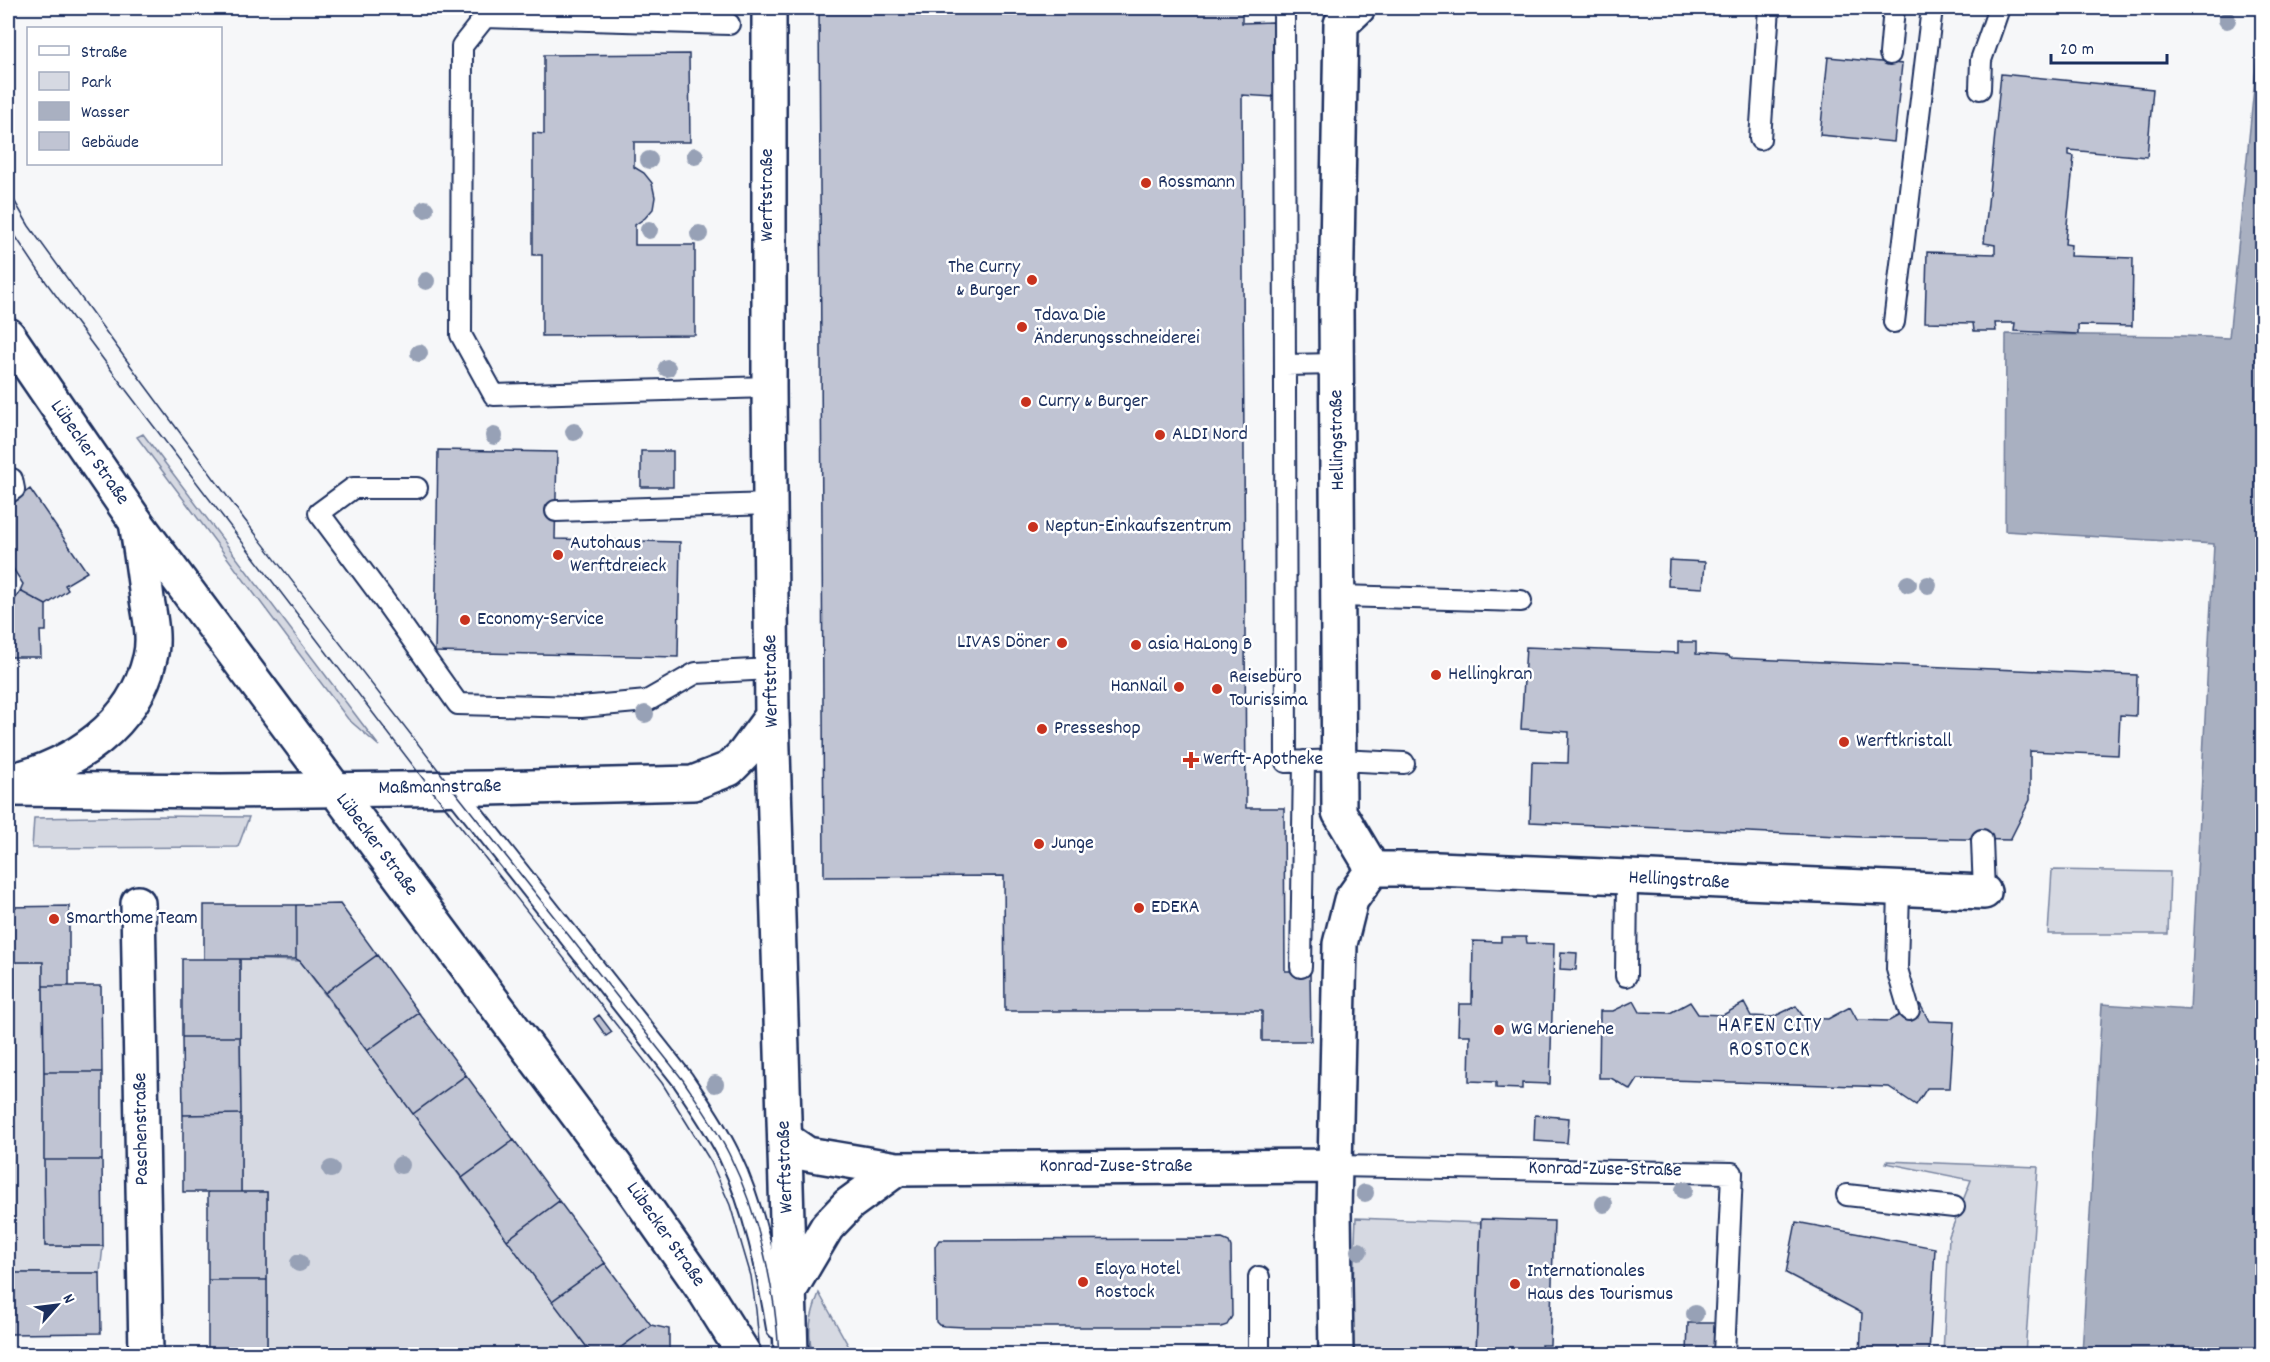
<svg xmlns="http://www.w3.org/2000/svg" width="2270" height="1362" font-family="Dekko,sans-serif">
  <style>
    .green { fill: #d6d9e2; stroke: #7884a0; stroke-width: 1.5 }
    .water { fill: #a9b0c1; stroke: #707c99; stroke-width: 1.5 }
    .building { fill: #c0c4d3; stroke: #1b2f5e; stroke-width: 1.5 }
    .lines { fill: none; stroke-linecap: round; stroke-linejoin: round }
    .lane-casing { stroke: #1b2f5e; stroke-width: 24 }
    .street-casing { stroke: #1b2f5e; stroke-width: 38 }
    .secondary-casing { stroke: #1b2f5e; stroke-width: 38 }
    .primary-casing { stroke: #1b2f5e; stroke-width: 38 }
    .lane { stroke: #fff; stroke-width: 20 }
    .street { stroke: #fff; stroke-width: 33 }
    .secondary { stroke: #fff; stroke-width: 33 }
    .primary { stroke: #fff; stroke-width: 33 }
    .tram { stroke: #1b2f5e; stroke-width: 1.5 }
    .tree { fill: #97a1b6 }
    .poi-dot { fill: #c8321e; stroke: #fff; stroke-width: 2 }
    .labels { text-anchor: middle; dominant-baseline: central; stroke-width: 5; stroke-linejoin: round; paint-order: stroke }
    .poi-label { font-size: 20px; fill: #1b2f5e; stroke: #fff; text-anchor: start }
    .street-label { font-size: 20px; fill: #1b2f5e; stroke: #fff }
    .neighbourhood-label { font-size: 21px; letter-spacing: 1.5px; fill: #1b2f5e; stroke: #fff }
  </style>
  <rect width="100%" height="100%" fill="#f6f7f9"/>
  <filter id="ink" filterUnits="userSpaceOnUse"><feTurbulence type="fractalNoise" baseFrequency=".0167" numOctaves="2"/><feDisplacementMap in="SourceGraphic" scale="12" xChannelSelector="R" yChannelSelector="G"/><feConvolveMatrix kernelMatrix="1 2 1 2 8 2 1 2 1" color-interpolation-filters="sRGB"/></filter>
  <g filter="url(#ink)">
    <path class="green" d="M143,434l236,312 -31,-27 -211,-282z
      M157,816l92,1 -11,30 -206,1 2,-30z
      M2052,870l118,2 -2,62h-120z
      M240,959l60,2 292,393h-325v-162h-26z
      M8,962h35l2,284h58l-3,27h-86l-6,-2z
      M1887,1161l151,6 -13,187h-82l6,-118 22,-56 -85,-17z
      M1356,1218l125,5 -5,131h-126z
      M819,1293l34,61h-40c-7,-21 -2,-40 6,-61z"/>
    <path class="water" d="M2262,8v1346h-180l20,-350 88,6 24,-466 -209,-13 1,-197 178,2 45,2z"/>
    <path class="building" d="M819,8h423v15l31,-1 1,75 -32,-2 4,713h38l1,163h25l1,70h-49v-30h-257l-1,-135 -180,1z
      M689,54l1,88h-56v25l10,6 8,10 3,14 -2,12 -8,9 -10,7v20h60v90l-153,1v-81h-9v-122l11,1v-79z
      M1828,57l74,7 -8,78 -74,-7z
      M2001,74l152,15 -6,68 -78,-7v5l5,1 -9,88 6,1 -1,11 63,2 -1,68 -54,-1v9l-64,-3 1,-8h-20l1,8h-22l-1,-8 -48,-1 2,-70 68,2v-9l-11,-2z
      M438,450l119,2 -2,87 125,3 -2,115 -243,-5z
      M641,451h32v36h-32z
      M30,489l57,83 -22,13 3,5 -22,15 -26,-14 3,-7 -15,-23v-56z
      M1669,560l36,2 -2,26 -35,-2z
      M20,591l26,14v26h-6l1,26h-33v-58h7z
      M1678,642h18v12l33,2 1,2 407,17 -1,41 -16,-1 -2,40 -88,-4v49l-20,40 -149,-3 -331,-15 2,-60 36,1 1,-31 -48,-3 5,-82 152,6z
      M340,904l37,51 -52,38 -25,-32 -4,-2v-54z
      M204,905h92v54h-92z
      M69,906v80h-26v-24h-35v-55z
      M1501,937h25l1,6 27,1 -4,140 -28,-1v6l-26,-1v-6l-27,-1 1,-46h-12l1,-31h13l1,-63 28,1z
      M1561,952l16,1 -1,17 -16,-1z
      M377,955l42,58 -52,38 -42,-58z
      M182,959h58v78h-58z
      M43,986h58l1,86h-58z
      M1634,1001l6,11 30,1 20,-11 8,12 25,1 21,-12 7,13 22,1 23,-11 8,12 24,1 22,-12 7,13 32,1 31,-17 9,17 25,1 -4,66h-23l-11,17 -27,-18 -251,-8 -7,11 -20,-12h-12l1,-67h13z
      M419,1013l47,62 -53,39 -46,-63z
      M599,1015l13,17 -6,4 -12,-17z
      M182,1037h58l1,77 -58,1z
      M44,1072h58v88h-58z
      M466,1075l48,65 -52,38 -49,-64z
      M241,1114v78h-58v-77z
      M1535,1115l34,3 -2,25 -33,-2z
      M514,1140l45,61 -52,39 -45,-62z
      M44,1160h58l1,86h-58z
      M208,1192h59v88h-59z
      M559,1201l46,62 -53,38 -45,-61z
      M1481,1219l73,2 -4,124h-9l2,9h-67z
      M1796,1222l139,26 -6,106h-69l2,-41 -76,-40z
      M1222,1239l7,3 2,5 1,69 -5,9 -6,2h-256l-21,-1 -5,-1 -3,-3 -1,-75 4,-7z
      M605,1263l46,62 -39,29h-20l-40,-53z
      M8,1271l6,2 -6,55z
      M14,1273h86l1,60 -93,1z
      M208,1280h59v74h-59z
      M1688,1323h27v31h-28z
      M651,1325l18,4v25h-57z"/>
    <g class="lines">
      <defs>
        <path id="lane" d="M1284,8l2,754 52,-2 66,3
          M729,24l-244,-7 -23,29 -1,289 33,60 275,-8
          M1890,54l4,-46
          M1980,89l1,-29 18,-52
          M1760,139l9,-131
          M1894,322l38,-314
          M1285,365l52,-1
          M417,488h-64l-34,25 65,87 74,104 123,3 66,-6 49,-28 76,-4
          M8,493l6,-4 -2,-10
          M556,511l214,-7
          M1339,596l182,5
          M453,789l230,291c16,24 33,48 46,75 26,54 38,114 48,173
          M1982,840l2,52
          M1899,889l-2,80 12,41
          M1301,967l3,-206
          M1626,976l1,-98
          M1335,1166l397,7 -8,181
          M1847,1195l107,12
          M1259,1354v-77"/>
        <path id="street" d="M1358,8l-17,16 -5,285 3,503 34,57
          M1373,869h64l547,23
          M138,903l8,451
          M785,1139l22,15 90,15 438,-3
          M791,1288l36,-61 22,-23 48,-35
          M1336,1354l-2,-143 6,-267 11,-44 22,-31"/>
        <path id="secondary" d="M769,8v379l3,329 19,638
          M10,781c64,-16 124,-55 140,-123 5,-19 0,-41 -3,-59 -3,-26 -7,-52 -11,-77
          M8,789l213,2 266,-3 206,-5 36,-14 15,-15 28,-38"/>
        <path id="primary" d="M8,335l128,187 496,666 73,104 39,62"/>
      </defs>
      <use href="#lane" class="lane-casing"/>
      <use href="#street" class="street-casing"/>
      <use href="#secondary" class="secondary-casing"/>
      <use href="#primary" class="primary-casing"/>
      <use href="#lane" class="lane"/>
      <use href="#street" class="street"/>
      <use href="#secondary" class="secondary"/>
      <use href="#primary" class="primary"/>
      <path class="tram" d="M8,190l21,36 112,154 103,139 209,270 230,291c16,24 33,48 46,74 30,61 46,133 50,200
        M8,225l38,57 80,108 305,399 231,294 49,79 19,43 21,71 5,34 4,44"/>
    </g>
    <g class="tree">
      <circle cx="2227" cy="20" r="9"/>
      <circle cx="695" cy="156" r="9"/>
      <circle cx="649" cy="160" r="9"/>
      <circle cx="425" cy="209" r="9"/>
      <circle cx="649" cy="230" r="9"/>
      <circle cx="699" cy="234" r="9"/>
      <circle cx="426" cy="281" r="9"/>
      <circle cx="419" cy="353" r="9"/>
      <circle cx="667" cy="368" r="9"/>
      <circle cx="574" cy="432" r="9"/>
      <circle cx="494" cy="436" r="9"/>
      <circle cx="1908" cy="584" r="9"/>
      <circle cx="1928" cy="585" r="9"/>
      <circle cx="645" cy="714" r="9"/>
      <circle cx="715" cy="1084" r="9"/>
      <circle cx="401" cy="1165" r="9"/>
      <circle cx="331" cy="1169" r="9"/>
      <circle cx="1684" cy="1190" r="9"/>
      <circle cx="1365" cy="1193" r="9"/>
      <circle cx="1604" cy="1204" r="9"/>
      <circle cx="1359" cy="1251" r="9"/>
      <circle cx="299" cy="1263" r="9"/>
      <circle cx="1695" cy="1314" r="9"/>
    </g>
  </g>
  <g class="poi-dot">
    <circle cx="1146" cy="183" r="6"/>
    <circle cx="1032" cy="280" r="6"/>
    <circle cx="1022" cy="327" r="6"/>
    <circle cx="1026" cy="402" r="6"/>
    <circle cx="1160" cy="435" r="6"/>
    <circle cx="1033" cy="527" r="6"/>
    <circle cx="558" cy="555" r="6"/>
    <circle cx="465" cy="620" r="6"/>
    <circle cx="1062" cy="643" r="6"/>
    <circle cx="1136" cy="645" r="6"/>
    <circle cx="1436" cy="675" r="6"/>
    <circle cx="1179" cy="687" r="6"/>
    <circle cx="1217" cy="689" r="6"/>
    <circle cx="1042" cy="729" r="6"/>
    <circle cx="1844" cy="742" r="6"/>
    <path d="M1188 751h6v6h6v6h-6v6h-6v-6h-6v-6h6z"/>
    <circle cx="1039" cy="844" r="6"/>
    <circle cx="1139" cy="908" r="6"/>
    <circle cx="54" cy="919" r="6"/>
    <circle cx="1499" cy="1030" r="6"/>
    <circle cx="1083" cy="1282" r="6"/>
    <circle cx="1515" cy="1284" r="6"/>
  </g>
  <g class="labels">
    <g class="poi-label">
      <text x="1158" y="183">Rossmann</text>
      <text x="1020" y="268" text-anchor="end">The Curry<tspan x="1020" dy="23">&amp; Burger</tspan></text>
      <text x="1034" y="316">Tdava Die<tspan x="1034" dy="23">Änderungsschneiderei</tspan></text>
      <text x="1038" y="402">Curry &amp; Burger</text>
      <text x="1172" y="435">ALDI Nord</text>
      <text x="1045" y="527">Neptun-Einkaufszentrum</text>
      <text x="570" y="544">Autohaus<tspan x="570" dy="23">Werftdreieck</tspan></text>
      <text x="477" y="620">Economy-Service</text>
      <text x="1050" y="643" text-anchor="end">LIVAS Döner</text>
      <text x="1148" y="645">asia HaLong B</text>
      <text x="1448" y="675">Hellingkran</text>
      <text x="1229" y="678">Reisebüro<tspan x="1229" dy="23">Tourissima</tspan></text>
      <text x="1167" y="687" text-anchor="end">HanNail</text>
      <text x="1054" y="729">Presseshop</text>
      <text x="1856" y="742">Werftkristall</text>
      <text x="1203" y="760">Werft-Apotheke</text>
      <text x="1051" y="844">Junge</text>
      <text x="1151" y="908">EDEKA</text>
      <text x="66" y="919">Smarthome Team</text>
      <text x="1511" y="1030">WG Marienehe</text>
      <text x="1095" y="1270">Elaya Hotel<tspan x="1095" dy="23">Rostock</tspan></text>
      <text x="1527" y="1272">Internationales<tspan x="1527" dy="23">Haus des Tourismus</tspan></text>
    </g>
    <g class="street-label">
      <text transform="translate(768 195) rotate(-90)">Werftstraße</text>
      <text transform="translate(1338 440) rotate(-91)">Hellingstraße</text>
      <text transform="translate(89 453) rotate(55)">Lübecker Straße</text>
      <text transform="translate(772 681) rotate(-91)">Werftstraße</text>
      <text transform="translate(440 788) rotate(-1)">Maßmannstraße</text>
      <text transform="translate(376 845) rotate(53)">Lübecker Straße</text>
      <text transform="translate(1679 881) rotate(3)">Hellingstraße</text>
      <text transform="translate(142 1129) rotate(-91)">Paschenstraße</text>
      <text transform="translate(786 1167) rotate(-92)">Werftstraße</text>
      <text x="1116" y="1167">Konrad-Zuse-Straße</text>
      <text transform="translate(1605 1170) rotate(1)">Konrad-Zuse-Straße</text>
      <text transform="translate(665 1235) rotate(55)">Lübecker Straße</text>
    </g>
    <g class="neighbourhood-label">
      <text x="1770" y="1027">HAFEN CITY<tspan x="1770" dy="24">ROSTOCK</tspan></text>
    </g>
  </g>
  <rect width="2270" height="1362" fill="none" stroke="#fff" stroke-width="30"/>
  <rect x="15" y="15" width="2240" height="1332" fill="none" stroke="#1b2f5e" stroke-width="2" filter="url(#ink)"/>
  <rect x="27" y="27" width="195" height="138" fill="#ffffff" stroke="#a4acbf" stroke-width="1.5"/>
  <rect x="39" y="46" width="30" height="9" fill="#ffffff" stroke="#a4acbf" stroke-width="1.5"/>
  <text x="81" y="57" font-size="18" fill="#1b2f5e">Straße</text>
  <rect x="39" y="72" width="30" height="18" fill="#d6d9e2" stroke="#a4acbf" stroke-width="1.5"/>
  <text x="81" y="87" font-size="18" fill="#1b2f5e">Park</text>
  <rect x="39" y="102" width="30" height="18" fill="#a9b0c1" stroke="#a4acbf" stroke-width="1.5"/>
  <text x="81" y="117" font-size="18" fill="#1b2f5e">Wasser</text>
  <rect x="39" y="132" width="30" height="18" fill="#c0c4d3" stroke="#a4acbf" stroke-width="1.5"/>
  <text x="81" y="147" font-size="18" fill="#1b2f5e">Gebäude</text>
  <g transform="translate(57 1305) rotate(62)" stroke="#ffffff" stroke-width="4.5" paint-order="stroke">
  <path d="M0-4.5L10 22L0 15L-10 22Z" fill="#1b2f5e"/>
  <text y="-9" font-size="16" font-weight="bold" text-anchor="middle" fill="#1b2f5e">N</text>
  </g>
  <path d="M2051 54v9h116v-9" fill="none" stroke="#1b2f5e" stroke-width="3"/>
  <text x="2060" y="54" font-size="18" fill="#1b2f5e" stroke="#ffffff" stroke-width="4.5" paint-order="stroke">20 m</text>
</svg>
